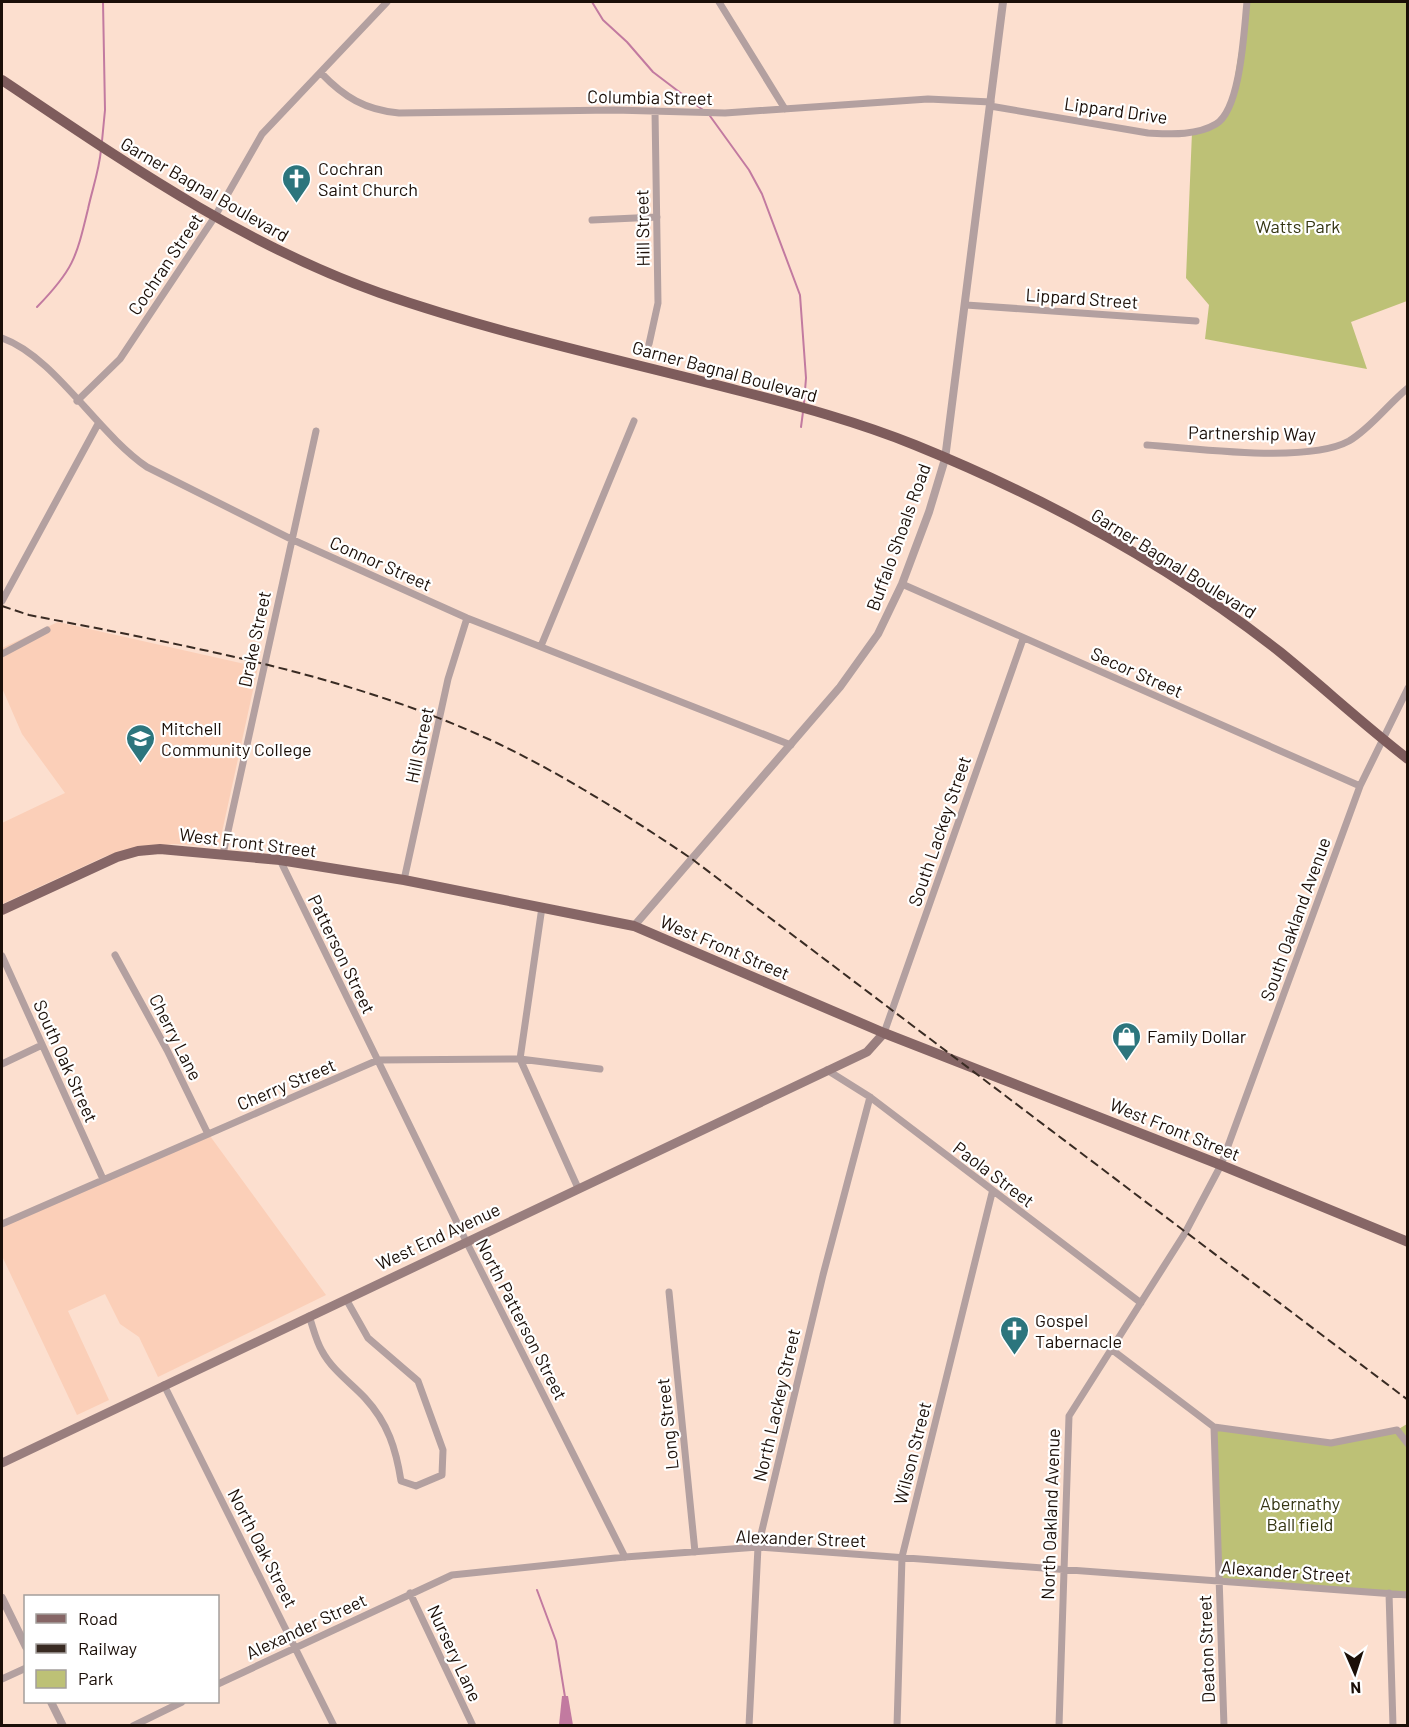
<svg xmlns="http://www.w3.org/2000/svg" width="1409" height="1727" font-family="Barlow,sans-serif">
  <style>
    .built { fill: #fbcfb8 }
    .green { fill: #bdc176 }
    .water { fill: #c27aa0 }
    .lines { fill: none; stroke-linecap: round; stroke-linejoin: round }
    .stream { stroke: #c27aa0; stroke-width: 2 }
    .minor { stroke: #b3a0a0; stroke-width: 7 }
    .tertiary { stroke: #b3a0a0; stroke-width: 8 }
    .secondary { stroke: #997e7e; stroke-width: 9 }
    .primary { stroke: #866666; stroke-width: 10 }
    .trunk { stroke: #7e5c5c; stroke-width: 10 }
    .rail { stroke: #392b23; stroke-width: 2; stroke-dasharray: 9 4.5; stroke-linecap: butt }
    .labels { text-anchor: middle; dominant-baseline: central; stroke-width: 4.5; stroke-linejoin: round; paint-order: stroke }
    .street-label { font-size: 18px; fill: #1b0f08; stroke: #fff }
    .poi-label { font-size: 18px; fill: #1b0f08; stroke: #fff; text-anchor: start }
    .park-label { font-size: 18px; fill: #353613; stroke: #fff }
  </style>
  <rect width="100%" height="100%" fill="#fcdfcf"/>
  <path class="built" d="M58,622l200,45 -39,179 -45,-2 -46,6 -22,6 -104,48v-81l63,-30 -43,-59 -20,-46v-40z
    M210,1136l116,159 -168,82 -19,-40 -19,-13 -15,-30 -37,17 41,89 -32,15 -75,-159v-30z"/>
  <path class="green" d="M1247,2h160v299l-56,21 16,47 -162,-30 4,-34 -23,-27 6,-146 26,-9 13,-22z
    M1407,1424v171l-188,-14 -5,-154 117,16 66,-13z"/>
  <path class="water" d="M562,1696h6l5,29h-14z"/>
  <g class="lines">
    <path class="stream" d="M592,2l11,18 24,22 26,30 50,38
      M710,116l39,54 13,24 38,101 6,83 -2,25
      M102,141l3,-31 -2,-108
      M37,307c36,-37 39,-48 51,-98 4,-19 11,-38 13,-59
      M801,427l2,-15
      M537,1590l19,51 9,56"/>
    <path class="minor" d="M719,2l66,107
      M321,73c23,24 44,37 78,40l215,-3 111,3 203,-14 63,3
      M990,106l158,27c22,1 48,3 68,-9 25,-15 28,-95 31,-122
      M592,220l65,-3
      M966,305l230,16
      M2,338c53,19 95,95 145,129l144,72 176,79 324,127
      M649,344l9,-41 -3,-192
      M77,401l43,-42 94,-141 48,-84 125,-132
      M1147,445c49,3 160,19 202,-4 22,-13 39,-37 59,-53
      M902,584l458,202
      M2,601l96,-177
      M541,646l93,-225
      M2,654l45,-24
      M223,854l93,-423
      M280,860l186,381 159,316
      M404,880l44,-201 19,-61
      M542,907l-22,152 58,129
      M115,955l52,95 41,84
      M2,956l101,223
      M884,1033l139,-394
      M2,1064l40,-19
      M827,1070l43,27 271,206
      M2,1224l376,-164 142,-1 80,10
      M669,1292l26,260
      M309,1316c4,11 7,25 13,35 10,19 29,32 43,47 23,25 31,51 36,83l15,5 26,-11 1,-25 -25,-69 -50,-43 -22,-39
      M1111,1349l103,78 117,16 66,-13 11,14
      M164,1385l170,341
      M1214,1427l10,299
      M410,1593l63,133
      M1389,1593l4,133
      M2,1679l24,-11
      M218,1684l234,-109 173,-18 133,-10 650,48
      M133,1726l49,-24
      M749,1726l9,-179 65,-272 47,-178
      M897,1726l5,-169 90,-364
      M1059,1726l10,-310 116,-183 36,-68 139,-379 48,-98"/>
    <path class="tertiary" d="M634,926l206,-239 38,-53 24,-50 27,-72 16,-53 58,-457
      M2,1598l24,49
      M51,1702l12,24"/>
    <path class="secondary" d="M2,1463l865,-411 17,-19"/>
    <path class="primary" d="M2,910l115,-53 21,-6 22,-2 120,11 124,20 230,46 250,107 337,132 187,77"/>
    <path class="trunk" d="M2,80c121,81 239,164 378,213 118,41 241,67 360,98 59,15 118,31 175,54 128,52 256,121 365,207 43,35 84,73 128,107"/>
    <path class="rail" d="M2,606l27,9c158,31 321,59 468,128 69,33 131,73 195,116l716,541"/>
  </g>
  <defs>
    <symbol id="church-pin" viewBox="-11 -11 22 30"><path d="M0 17L-7.5 6A9.5 9.5 0 1 1 7.5 6Z" fill="#2c757d" stroke="#fff"/><path d="M-1.2-6h2.4v3.5h3.3v2.4h-3.3V6h-2.4V-.1h-3.3v-2.4h3.3Z" fill="#fff"/></symbol>
    <symbol id="university-pin" viewBox="-11 -11 22 30"><path d="M0 17L-7.5 6A9.5 9.5 0 1 1 7.5 6Z" fill="#2c757d" stroke="#fff"/><path d="M0-5L7-2L0 1L-7-2ZM-4 1L0 2.5L4 1V4Q0 6-4 4Z" fill="#fff"/></symbol>
    <symbol id="shop-pin" viewBox="-11 -11 22 30"><path d="M0 17L-7.5 6A9.5 9.5 0 1 1 7.5 6Z" fill="#2c757d" stroke="#fff"/><path d="M-5-2.5h2.3a2.7 3.5 0 0 1 5.4 0H5L5.5 6h-11ZM-1.5-2.5h3a1.5 2.3 0 0 0-3 0Z" fill="#fff"/></symbol>
  </defs>
  <g fill-rule="evenodd">
    <use href="#church-pin" x="280" y="162" width="33" height="45"/>
    <use href="#university-pin" x="124" y="722" width="33" height="45"/>
    <use href="#shop-pin" x="1110" y="1020" width="33" height="45"/>
    <use href="#church-pin" x="998" y="1314" width="33" height="45"/>
  </g>
  <g class="labels">
    <g class="street-label">
      <text transform="translate(650 97) rotate(1)">Columbia Street</text>
      <text transform="translate(1116 110) rotate(8)">Lippard Drive</text>
      <text transform="translate(205 189) rotate(30)">Garner Bagnal Boulevard</text>
      <text transform="translate(642 228) rotate(-91)">Hill Street</text>
      <text transform="translate(165 264) rotate(-56)">Cochran Street</text>
      <text transform="translate(1082 298) rotate(4)">Lippard Street</text>
      <text transform="translate(725 371) rotate(15)">Garner Bagnal Boulevard</text>
      <text transform="translate(1252 433) rotate(1)">Partnership Way</text>
      <text transform="translate(898 537) rotate(-70)">Buffalo Shoals Road</text>
      <text transform="translate(381 563) rotate(24)">Connor Street</text>
      <text transform="translate(1174 563) rotate(32)">Garner Bagnal Boulevard</text>
      <text transform="translate(254 639) rotate(-78)">Drake Street</text>
      <text transform="translate(1137 672) rotate(24)">Secor Street</text>
      <text transform="translate(419 745) rotate(-78)">Hill Street</text>
      <text transform="translate(939 831) rotate(-71)">South Lackey Street</text>
      <text transform="translate(248 842) rotate(7)">West Front Street</text>
      <text transform="translate(1295 919) rotate(-70)">South Oakland Avenue</text>
      <text transform="translate(725 947) rotate(23)">West Front Street</text>
      <text transform="translate(342 954) rotate(64)">Patterson Street</text>
      <text transform="translate(176 1037) rotate(63)">Cherry Lane</text>
      <text transform="translate(66 1061) rotate(66)">South Oak Street</text>
      <text transform="translate(286 1084) rotate(-23)">Cherry Street</text>
      <text transform="translate(1175 1129) rotate(22)">West Front Street</text>
      <text transform="translate(994 1174) rotate(37)">Paola Street</text>
      <text transform="translate(438 1236) rotate(-25)">West End Avenue</text>
      <text transform="translate(522 1319) rotate(63)">North Patterson Street</text>
      <text transform="translate(776 1405) rotate(-77)">North Lackey Street</text>
      <text transform="translate(667 1424) rotate(-96)">Long Street</text>
      <text transform="translate(912 1453) rotate(-76)">Wilson Street</text>
      <text transform="translate(1050 1514) rotate(-88)">North Oakland Avenue</text>
      <text transform="translate(801 1538) rotate(2)">Alexander Street</text>
      <text transform="translate(263 1548) rotate(63)">North Oak Street</text>
      <text transform="translate(1286 1571) rotate(4)">Alexander Street</text>
      <text transform="translate(306 1626) rotate(-25)">Alexander Street</text>
      <text transform="translate(1206 1649) rotate(-92)">Deaton Street</text>
      <text transform="translate(455 1653) rotate(65)">Nursery Lane</text>
    </g>
    <g class="poi-label">
      <text x="318" y="168">Cochran<tspan x="318" dy="21">Saint Church</tspan></text>
      <text x="161" y="728">Mitchell<tspan x="161" dy="21">Community College</tspan></text>
      <text x="1147" y="1036">Family Dollar</text>
      <text x="1035" y="1320">Gospel<tspan x="1035" dy="21">Tabernacle</tspan></text>
    </g>
    <g class="park-label">
      <text x="1298" y="226">Watts Park</text>
      <text x="1300" y="1503">Abernathy<tspan x="1300" dy="21">Ball field</tspan></text>
    </g>
  </g>
  <rect width="1409" height="1727" fill="none" stroke="#1b0f08" stroke-width="6"/>
  <rect x="24" y="1595" width="195" height="108" fill="#ffffff" stroke="#a49f9c" stroke-width="1.5"/>
  <rect x="36" y="1614" width="30" height="9" fill="#866666" stroke="#a49f9c" stroke-width="1.5"/>
  <text x="78" y="1625" font-size="18" fill="#1b0f08">Road</text>
  <rect x="36" y="1644" width="30" height="9" fill="#392b23" stroke="#a49f9c" stroke-width="1.5"/>
  <text x="78" y="1655" font-size="18" fill="#1b0f08">Railway</text>
  <rect x="36" y="1670" width="30" height="18" fill="#bdc176" stroke="#a49f9c" stroke-width="1.5"/>
  <text x="78" y="1685" font-size="18" fill="#1b0f08">Park</text>
  <g transform="translate(1355 1673) rotate(177)" stroke="#ffffff" stroke-width="4.5" paint-order="stroke">
  <path d="M0-4.5L10 22L0 15L-10 22Z" fill="#1b0f08"/>
  <text y="-9" font-size="16" font-weight="bold" text-anchor="middle" fill="#1b0f08">N</text>
  </g>
</svg>
